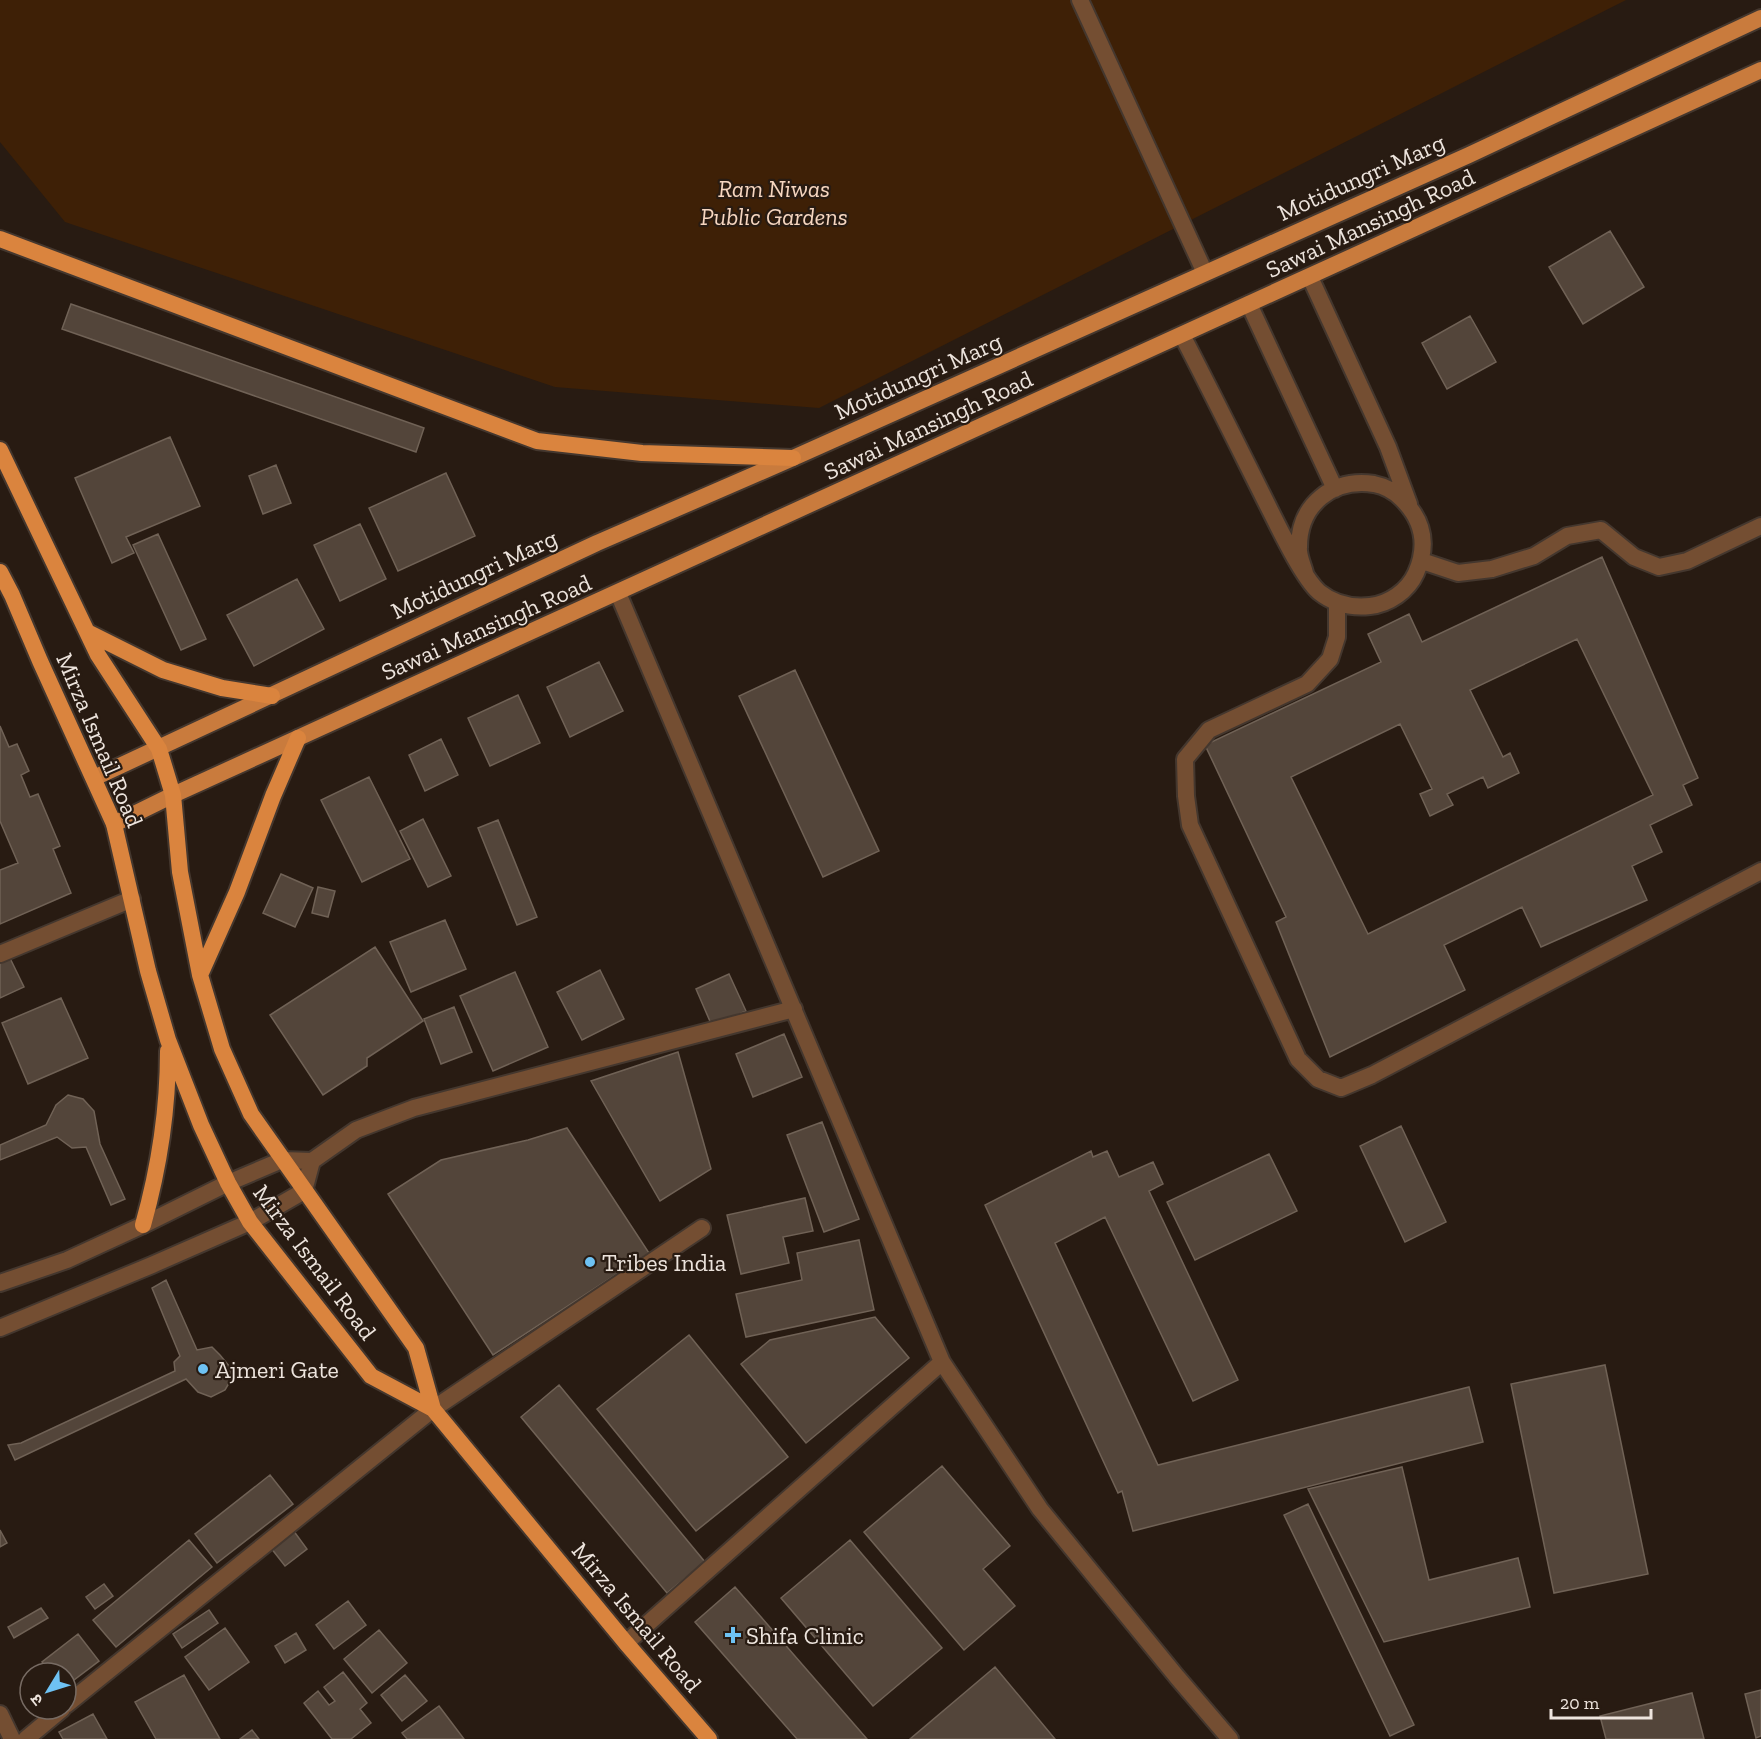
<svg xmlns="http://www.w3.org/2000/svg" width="1761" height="1739" font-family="'Zilla Slab','Noto Sans Devanagari',serif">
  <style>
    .green { fill: #3e2006 }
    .building { fill: #53453a; stroke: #706256; stroke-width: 1.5; fill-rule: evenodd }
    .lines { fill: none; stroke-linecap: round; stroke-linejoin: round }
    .service-casing { stroke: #44372e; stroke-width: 20 }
    .minor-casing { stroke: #44372e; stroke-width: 20 }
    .tertiary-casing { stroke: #44372e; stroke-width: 20 }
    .primary-casing { stroke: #44372e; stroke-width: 20 }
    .trunk-casing { stroke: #44372e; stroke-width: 20 }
    .service { stroke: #744e32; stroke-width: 16 }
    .minor { stroke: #744e32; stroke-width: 16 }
    .tertiary { stroke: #744e32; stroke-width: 16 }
    .primary { stroke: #c97b3d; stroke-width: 16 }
    .trunk { stroke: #da843e; stroke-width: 16 }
    .poi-dot { fill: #6ec2f3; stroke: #281b12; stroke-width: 2 }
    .labels { text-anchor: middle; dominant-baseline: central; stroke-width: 4.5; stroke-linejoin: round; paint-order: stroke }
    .street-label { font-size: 24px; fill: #ede4dd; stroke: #281b12 }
    .park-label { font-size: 24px; font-style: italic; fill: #f6d6c0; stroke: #281b12 }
    .poi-label { font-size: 24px; fill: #ede4dd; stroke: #281b12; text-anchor: start }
  </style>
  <rect width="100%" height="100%" fill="#281b12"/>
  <path class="green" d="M0,0h1626l-807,408 -264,-21 -490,-165 -65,-80z"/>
  <path class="building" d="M1610,231l34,56 -61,37 -34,-57z
    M71,304l353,124 -8,24 -354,-123z
    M1470,316l26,46 -49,27 -25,-46z
    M170,437l30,69 -74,31 8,16 -22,10 -37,-85z
    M276,465l15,38 -28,11 -14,-38z
    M446,473l29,63 -77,35 -29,-63z
    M360,524l26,55 -46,22 -26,-56z
    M158,534l48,105 -25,11 -48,-105z
    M1602,557l96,221 -15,7 9,20 -42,20 12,27 -30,14 15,34 -106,47 -19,-40 -78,38 21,45 -135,67 -54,-135 10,-5 -81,-172 176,-83 -13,-28 41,-20 13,28zM1577,639l76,156 -285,139 -77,-157 109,-53 32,65 -12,5 10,22 23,-11 -6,-11 36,-17 5,11 31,-15 -9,-20 -7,4 -33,-67z
    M297,579l27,50 -70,37 -27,-51z
    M599,662l24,49 -53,26 -23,-50z
    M795,670l84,181 -56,26 -84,-181z
    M518,695l22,48 -50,23 -22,-48z
    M0,726l9,21 8,-3 12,27 -8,4 9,22 8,-3 22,52 -7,3 18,44 -71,31v-54l18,-7 -18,-42z
    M441,739l17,36 -33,16 -16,-36z
    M369,777l41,82 -48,23 -41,-82z
    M423,819l28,57 -23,11 -28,-56z
    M498,820l39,97 -20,8 -39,-97z
    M281,874l32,14 -18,39 -32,-14z
    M318,887l17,4 -7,26 -16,-4z
    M445,920l21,49 -55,23 -21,-50z
    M375,947l48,74 -56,37v8l-44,29 -53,-80z
    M7,952l17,35 -24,11v-42z
    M600,970l24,49 -42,21 -25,-48z
    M515,972l33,75 -55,24 -33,-75z
    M729,974l17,37 -34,15 -16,-37z
    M61,998l27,60 -60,26 -26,-61z
    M454,1007l18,45 -31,12 -17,-45z
    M784,1034l18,43 -49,20 -17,-43z
    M678,1052l33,117 -51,32 -69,-120z
    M68,1095l15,4 11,12 6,33 25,55 -14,6 -25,-58 -14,1 -15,-11 -57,23v-15l46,-20 10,-20z
    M822,1122l37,97 -35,13 -37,-97z
    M1401,1126l45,96 -41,20 -45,-96z
    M567,1128l82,125 -156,102 -105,-161 53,-34 87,-20z
    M1091,1151l2,6 14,-6 12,26 34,-15 10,22 -14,7 89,189 -45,21 -88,-184 -50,26 103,222 311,-78 14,55 -350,89 -11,-40 -4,2 -133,-288z
    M1269,1154l28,57 -102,49 -28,-58z
    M805,1198l8,33 -30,6 6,26 -48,11 -14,-59z
    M859,1240l15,70 -128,27 -10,-43 66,-14 -5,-27z
    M166,1280l31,70 15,-3 8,8 10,12 2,11 -7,12 -14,7 -13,-5 -12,-13 -171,81 -7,-15 13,-2 154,-72 -1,-9 6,-6 -28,-68z
    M875,1317l34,41 -103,85 -65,-79 29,-24z
    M689,1335l99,122 -92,74 -99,-122z
    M1605,1365l43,209 -94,19 -43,-209z
    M559,1385l146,177 -38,31 -146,-176z
    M942,1466l68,80 -27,23 32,37 -51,44 -100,-118z
    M1402,1467l27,113 89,-22 12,49 -146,35 -76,-153z
    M270,1475l23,29 -76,59 -22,-29z
    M1308,1504l106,221 -24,11 -106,-221z
    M0,1530l7,13 -7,4z
    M293,1530l14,19 -22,17 -14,-18z
    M189,1540l23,27 -96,80 -23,-27z
    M850,1540l92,108 -69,58 -92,-108z
    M104,1584l9,12 -18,13 -9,-12z
    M735,1587l132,152h-70l-102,-117z
    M348,1601l18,24 -32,24 -18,-24z
    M41,1608l7,10 -34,20 -6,-11z
    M209,1610l9,13 -36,25 -9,-14z
    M225,1628l24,34 -40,28 -24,-33z
    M379,1630l28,33 -35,30 -28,-34z
    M296,1633l10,17 -21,13 -10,-17z
    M78,1634l21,27 -33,25v-13h-16l-8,-11z
    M995,1667l60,72h-145z
    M343,1672l24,31 -7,6 11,14 -20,16h-19l-28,-36 14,-12 11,14 6,-4 -11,-14z
    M184,1675l36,64h-64l-21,-37z
    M405,1675l22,26 -25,20 -21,-26z
    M1761,1690v46l-5,2 -11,-44z
    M1692,1693l12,46h-98l-6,-23z
    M439,1706l25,33h-57l-5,-6z
    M93,1714l14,25h-44l-4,-7z
    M252,1730l7,9h-19z"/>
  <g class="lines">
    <defs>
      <path id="service" d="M1080,0l125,273
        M1310,277l78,170 21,57
        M1249,304l86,185
        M1182,335c30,58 59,117 88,175 10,20 33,68 49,82 15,12 32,16 51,14 19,-2 38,-15 46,-33 12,-27 8,-52 -14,-74 -7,-7 -18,-13 -28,-15 -41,-6 -75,20 -75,63 -1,8 4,18 6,26
        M1422,561l36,12 34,-4 42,-13 33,-20 34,-6 33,27 25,10 28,-6 74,-35
        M1337,603v34l-7,22 -23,25 -98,46 -24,29 1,37 4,29 108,234 20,20 23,9 31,-13 389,-204
        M0,954l132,-55"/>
      <path id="minor" d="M618,593l324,769 98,147 137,168 53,62
        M282,1160l30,1 44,-31 58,-22 380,-99
        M304,1191l8,-30
        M626,1643l316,-281
        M66,1705l367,-296 269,-181
        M0,1714l12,25
        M26,1739l36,-30"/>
      <path id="tertiary" d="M0,1283l67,-23 76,-35 85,-42 54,-23
        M0,1328l152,-63 98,-43 54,-31"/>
      <path id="primary" d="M94,778l503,-235 196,-85 676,-303 292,-137
        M114,824l59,-29 1588,-725"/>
      <path id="trunk" d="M0,239l537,202 105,12 151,5
        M0,450l98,205 61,94 14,46 7,77 20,103 22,74 29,65 165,234 17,61
        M0,572l12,23 28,66 74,163 34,147 20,69 33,85 27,58 22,39 121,154 62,33 193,234 83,96
        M87,632l76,38 59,18 50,8
        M200,975l37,-83 36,-96 25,-58
        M143,1225c16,-57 25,-114 25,-174"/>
    </defs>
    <use href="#service" class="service-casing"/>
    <use href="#minor" class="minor-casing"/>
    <use href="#tertiary" class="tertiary-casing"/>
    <use href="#primary" class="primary-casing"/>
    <use href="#trunk" class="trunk-casing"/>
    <use href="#service" class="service"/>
    <use href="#minor" class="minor"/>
    <use href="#tertiary" class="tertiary"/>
    <use href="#primary" class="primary"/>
    <use href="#trunk" class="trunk"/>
  </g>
  <g class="poi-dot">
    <circle cx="590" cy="1262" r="6"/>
    <circle cx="203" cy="1369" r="6"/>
    <path d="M730 1626h6v6h6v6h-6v6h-6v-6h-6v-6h6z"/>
  </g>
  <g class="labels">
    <g class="street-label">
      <text transform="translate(1361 177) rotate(-24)">Motidungri Marg</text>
      <text transform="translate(1370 223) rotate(-25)">Sawai Mansingh Road</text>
      <text transform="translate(918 376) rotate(-24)">Motidungri Marg</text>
      <text transform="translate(928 425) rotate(-25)">Sawai Mansingh Road</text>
      <text transform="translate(474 574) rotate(-25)">Motidungri Marg</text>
      <text transform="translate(486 627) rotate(-24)">Sawai Mansingh Road</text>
      <text transform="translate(100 740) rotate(67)">Mirza Ismail Road</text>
      <text transform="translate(315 1262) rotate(53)">Mirza Ismail Road</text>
      <text transform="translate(637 1617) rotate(50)">Mirza Ismail Road</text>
    </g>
    <g class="park-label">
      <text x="774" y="188">Ram Niwas<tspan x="774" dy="28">Public Gardens</tspan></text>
    </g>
    <g class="poi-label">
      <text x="602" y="1262">Tribes India</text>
      <text x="215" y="1369">Ajmeri Gate</text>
      <text x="746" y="1635">Shifa Clinic</text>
    </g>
  </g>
  <g transform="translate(48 1691) rotate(232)"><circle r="28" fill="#281b12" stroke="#776b63" stroke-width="1.5"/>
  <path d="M0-4.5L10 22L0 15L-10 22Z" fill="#6ec2f3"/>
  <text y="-9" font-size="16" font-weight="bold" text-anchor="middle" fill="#ede4dd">उ</text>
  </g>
  <path d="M1551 1709v9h100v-9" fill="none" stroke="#ede4dd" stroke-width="3"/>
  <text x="1560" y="1709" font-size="18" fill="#ede4dd" stroke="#281b12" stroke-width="4.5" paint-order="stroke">20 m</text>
</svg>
